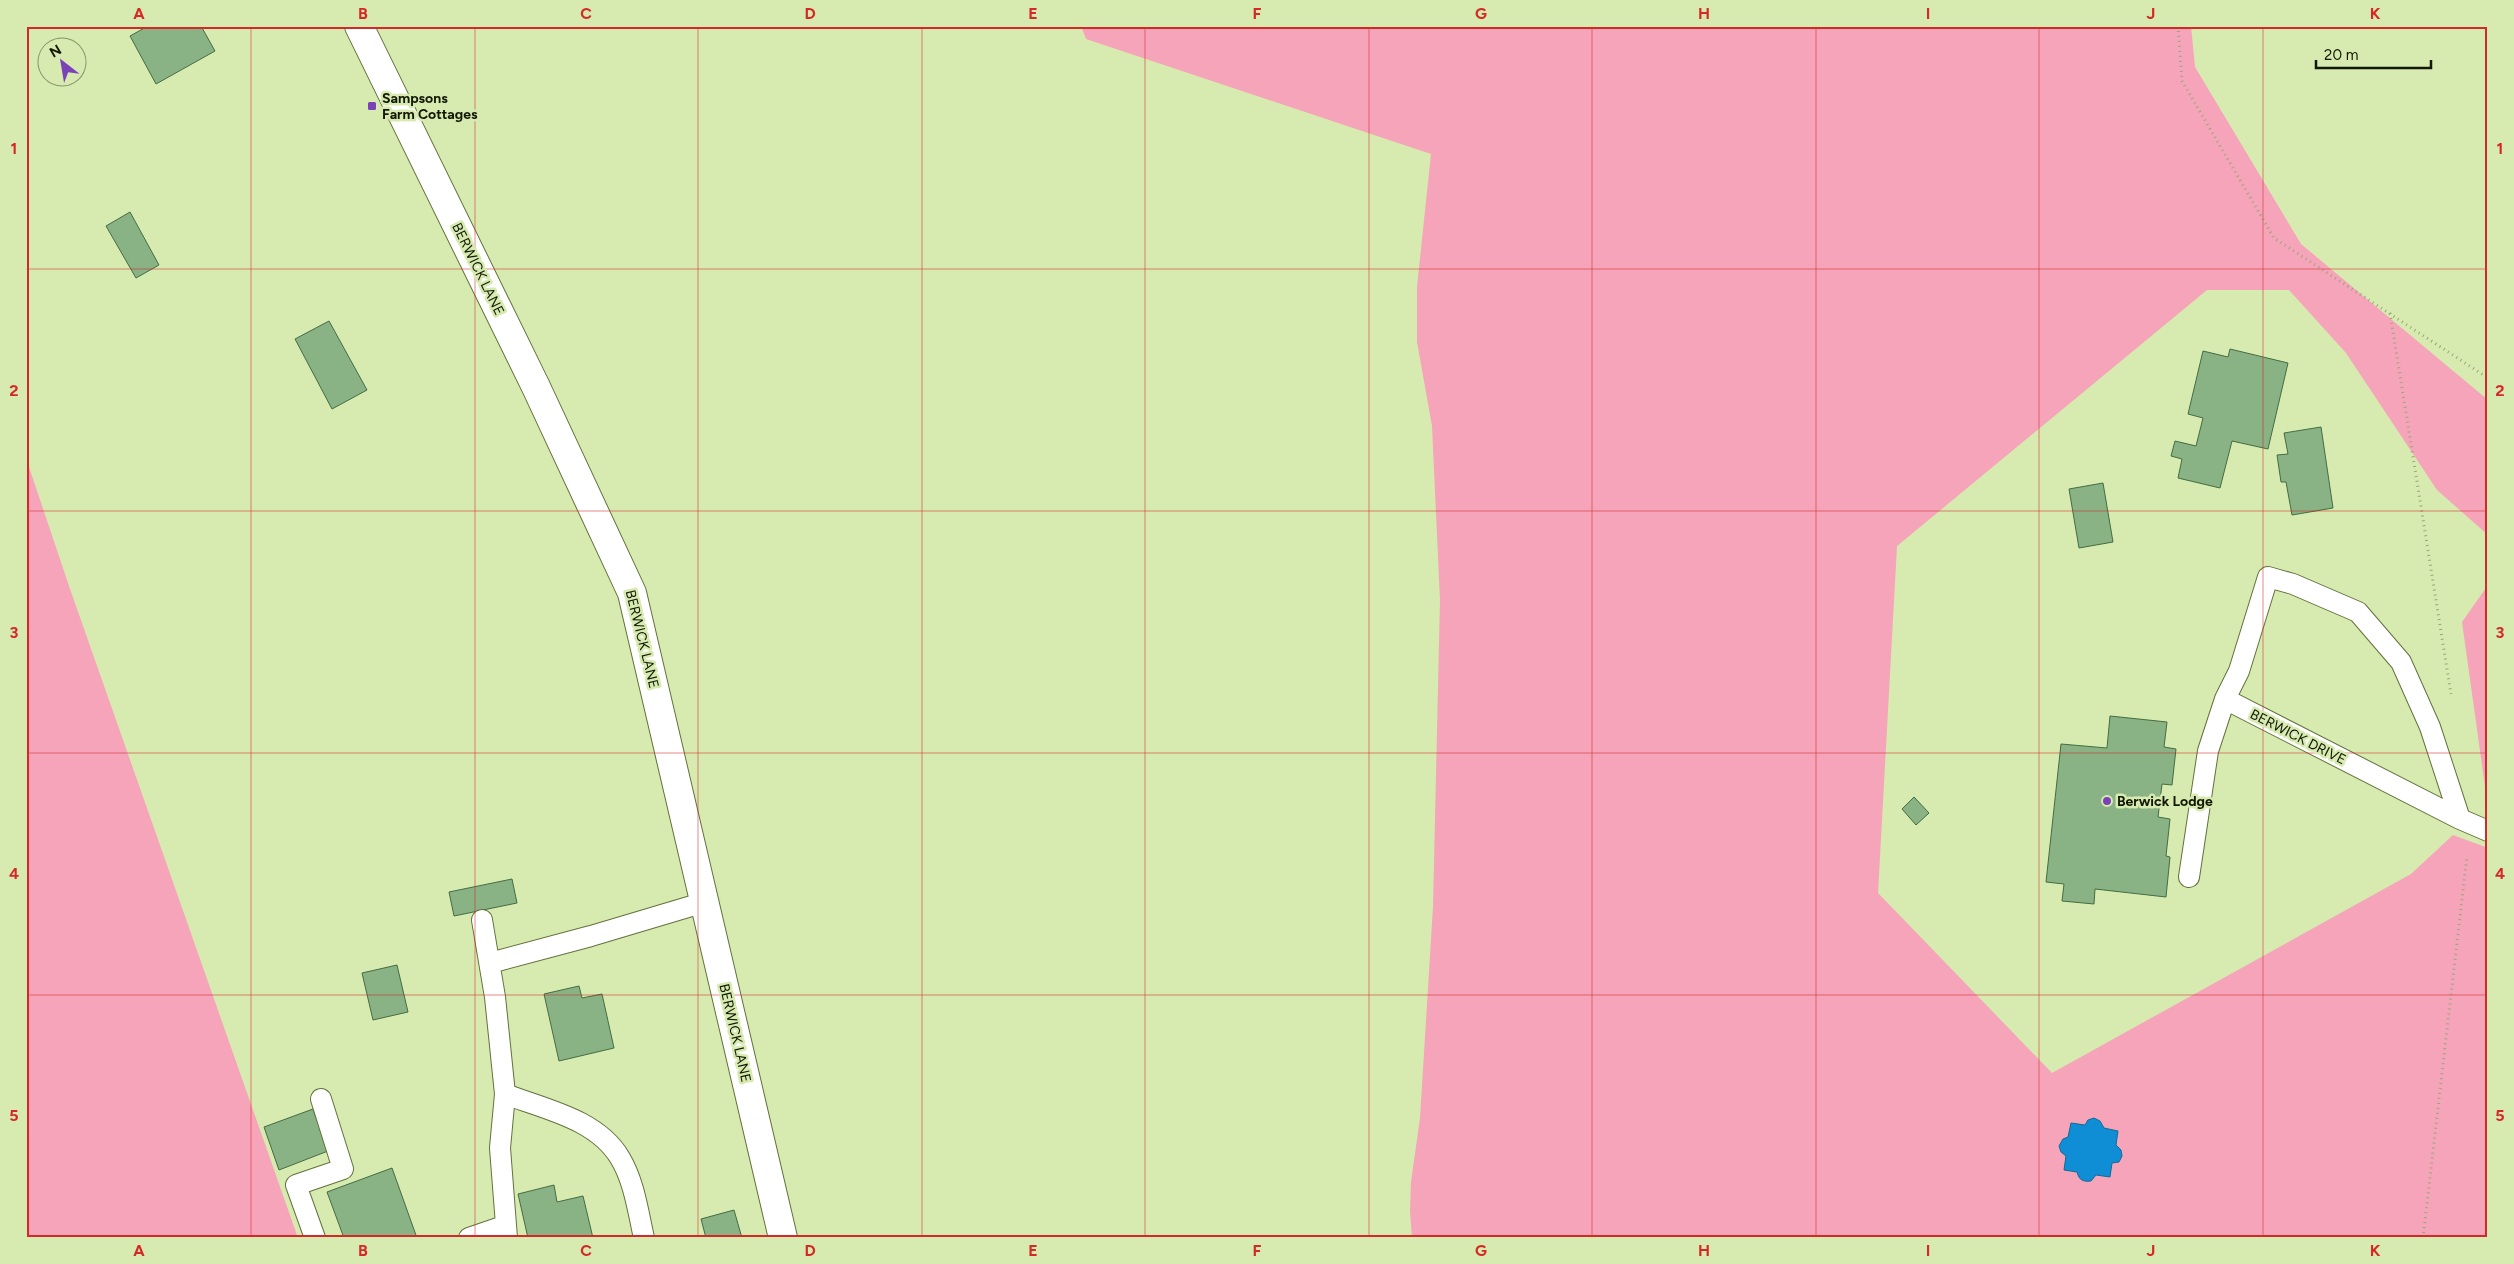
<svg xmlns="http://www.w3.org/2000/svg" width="2514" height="1264" font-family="Figtree,sans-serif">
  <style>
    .green { fill: #f5a4b9 }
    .water { fill: #0f8ed6; stroke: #106b97 }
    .building { fill: #89b285; stroke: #456c42 }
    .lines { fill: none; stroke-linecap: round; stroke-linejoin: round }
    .lane-casing { stroke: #62713c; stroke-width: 22 }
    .street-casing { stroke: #62713c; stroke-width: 30 }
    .path { stroke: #98a779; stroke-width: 3; stroke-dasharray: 1 4; stroke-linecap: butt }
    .lane { stroke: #fff; stroke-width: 20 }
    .street { stroke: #fff; stroke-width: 28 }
    .grid { fill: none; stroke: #d62828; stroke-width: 1; stroke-opacity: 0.55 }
    .poi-dot { fill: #7b42b8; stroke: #d7eab0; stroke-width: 2 }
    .labels { text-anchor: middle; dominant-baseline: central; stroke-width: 5; stroke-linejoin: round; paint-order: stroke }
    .poi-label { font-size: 14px; font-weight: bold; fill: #121804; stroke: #d7eab0; text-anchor: start }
    .street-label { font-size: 14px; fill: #121804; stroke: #d7eab0 }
    .neatline { fill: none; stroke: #d62828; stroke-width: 2 }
    .grid-label { font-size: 16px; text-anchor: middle; font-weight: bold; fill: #d62828 }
  </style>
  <rect width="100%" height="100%" fill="#d7eab0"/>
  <path class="green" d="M1081,26h1110l4,41 106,177 187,156v135l-51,-45 -91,-137 -57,-63h-82l-310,256 -19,347 174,180 359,-199 42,-39 35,13v390h-1076l-2,-27 1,-29 9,-64 13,-211 7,-307 -8,-174 -15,-84v-55l14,-133 -345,-115z
    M26,458l44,131 228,649h-272z
    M2488,585v223l-26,-186z"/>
  <path class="water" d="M2094,1118l6,3 4,7 14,3 -2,14 5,5 1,6 -3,6 -7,1 -2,14 -14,-2 -5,6c-8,1 -12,-1 -14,-9l-13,-2 2,-14 -5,-4 -2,-6 4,-7 5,-2 3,-14 14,2 3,-5z"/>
  <path class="building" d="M148,26h53l14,25 -59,33 -26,-48z
    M130,212l29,53 -23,13 -30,-52z
    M329,321l38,69 -35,19 -37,-70z
    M2230,349l58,14 -20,86 -36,-8 -12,47 -42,-10 4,-19 -11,-3 4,-15 21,5 7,-28 -15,-4 15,-63 25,6z
    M2321,427l12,81 -41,7 -6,-33h-5l-4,-27 11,-1 -4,-21z
    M2103,483l10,59 -34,6 -10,-59z
    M2110,716l57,6 -3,25 12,2 -4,36 -10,-1 -4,33 12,2 -4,37 4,1 -4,40 -71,-8 -1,15 -32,-3 2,-17 -18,-2 15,-138 46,4z
    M1914,797l15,16 -13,12 -14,-16z
    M512,879l5,24 -63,13 -5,-24z
    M397,965l11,47 -35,8 -11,-47z
    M579,986l3,12 20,-4 12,54 -55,13 -15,-67z
    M313,1109l15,42 -49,19 -15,-43z
    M392,1168l25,70h-73l-17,-46z
    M554,1185l3,17 26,-6 10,42h-65l-10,-44z
    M734,1210l8,28h-36l-5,-19z"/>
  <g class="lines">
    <defs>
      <path id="lane" d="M2460,819l-30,-92 -29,-65 -43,-50 -65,-28 -25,-7 -29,94 -14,28 235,120 28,12
        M2189,877l19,-126 17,-52
        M482,920l13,77 10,97 -5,54 7,90
        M490,963l101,-27 114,-34
        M505,1094c39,15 92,25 115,64 14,23 18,53 24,80
        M315,1238l-19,-53 47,-16 -22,-70
        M469,1238l35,-12"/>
      <path id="street" d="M359,26l177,361 96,206 151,645"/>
    </defs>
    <use href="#lane" class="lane-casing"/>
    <use href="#street" class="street-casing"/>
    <path class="path" d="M2178,26l4,55 92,157 214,140
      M2390,313l61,381
      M2423,1238l44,-382"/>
    <use href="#lane" class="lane"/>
    <use href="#street" class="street"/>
  </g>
  <path class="grid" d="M251,26v1212M475,26v1212M698,26v1212M922,26v1212M1145,26v1212M1369,26v1212M1592,26v1212M1816,26v1212M2039,26v1212M2263,26v1212M26,269h2462M26,511h2462M26,753h2462M26,995h2462"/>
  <g class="poi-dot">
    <rect x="367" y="101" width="10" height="10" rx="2.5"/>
    <circle cx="2107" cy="801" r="5"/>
  </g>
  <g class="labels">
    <g class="poi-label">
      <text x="382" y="98">Sampsons<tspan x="382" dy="16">Farm Cottages</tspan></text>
      <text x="2117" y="801">Berwick Lodge</text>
    </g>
    <g class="street-label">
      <text transform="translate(478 269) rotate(64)">BERWICK LANE</text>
      <text transform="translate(642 639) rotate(76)">BERWICK LANE</text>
      <text transform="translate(2298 737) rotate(27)">BERWICK DRIVE</text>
      <text transform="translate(735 1033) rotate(77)">BERWICK LANE</text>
    </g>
  </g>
  <rect width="2514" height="1264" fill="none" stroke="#d7eab0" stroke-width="55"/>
  <g transform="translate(62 62) rotate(329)"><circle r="24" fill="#d7eab0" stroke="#88966b"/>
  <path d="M0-4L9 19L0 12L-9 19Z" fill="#7b42b8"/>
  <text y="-8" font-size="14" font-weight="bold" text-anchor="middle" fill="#121804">N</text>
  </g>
  <path d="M2316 60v8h115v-8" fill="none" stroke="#121804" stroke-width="2.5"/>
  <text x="2324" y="60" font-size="15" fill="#121804" stroke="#d7eab0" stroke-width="4" paint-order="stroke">20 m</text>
  <rect x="28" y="28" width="2458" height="1208" class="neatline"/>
  <g class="grid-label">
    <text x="139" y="19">A</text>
    <text x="363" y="19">B</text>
    <text x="586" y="19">C</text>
    <text x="810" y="19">D</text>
    <text x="1033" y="19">E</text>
    <text x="1257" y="19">F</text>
    <text x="1481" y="19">G</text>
    <text x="1704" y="19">H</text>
    <text x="1928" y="19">I</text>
    <text x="2151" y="19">J</text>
    <text x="2375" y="19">K</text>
    <text x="14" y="154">1</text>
    <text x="2500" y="154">1</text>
    <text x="14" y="396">2</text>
    <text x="2500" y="396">2</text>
    <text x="14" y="638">3</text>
    <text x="2500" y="638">3</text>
    <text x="14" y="879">4</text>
    <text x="2500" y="879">4</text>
    <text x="14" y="1121">5</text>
    <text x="2500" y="1121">5</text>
    <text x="139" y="1256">A</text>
    <text x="363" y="1256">B</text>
    <text x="586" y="1256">C</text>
    <text x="810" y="1256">D</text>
    <text x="1033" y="1256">E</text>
    <text x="1257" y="1256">F</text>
    <text x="1481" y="1256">G</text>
    <text x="1704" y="1256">H</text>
    <text x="1928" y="1256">I</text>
    <text x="2151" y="1256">J</text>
    <text x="2375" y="1256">K</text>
  </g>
</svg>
